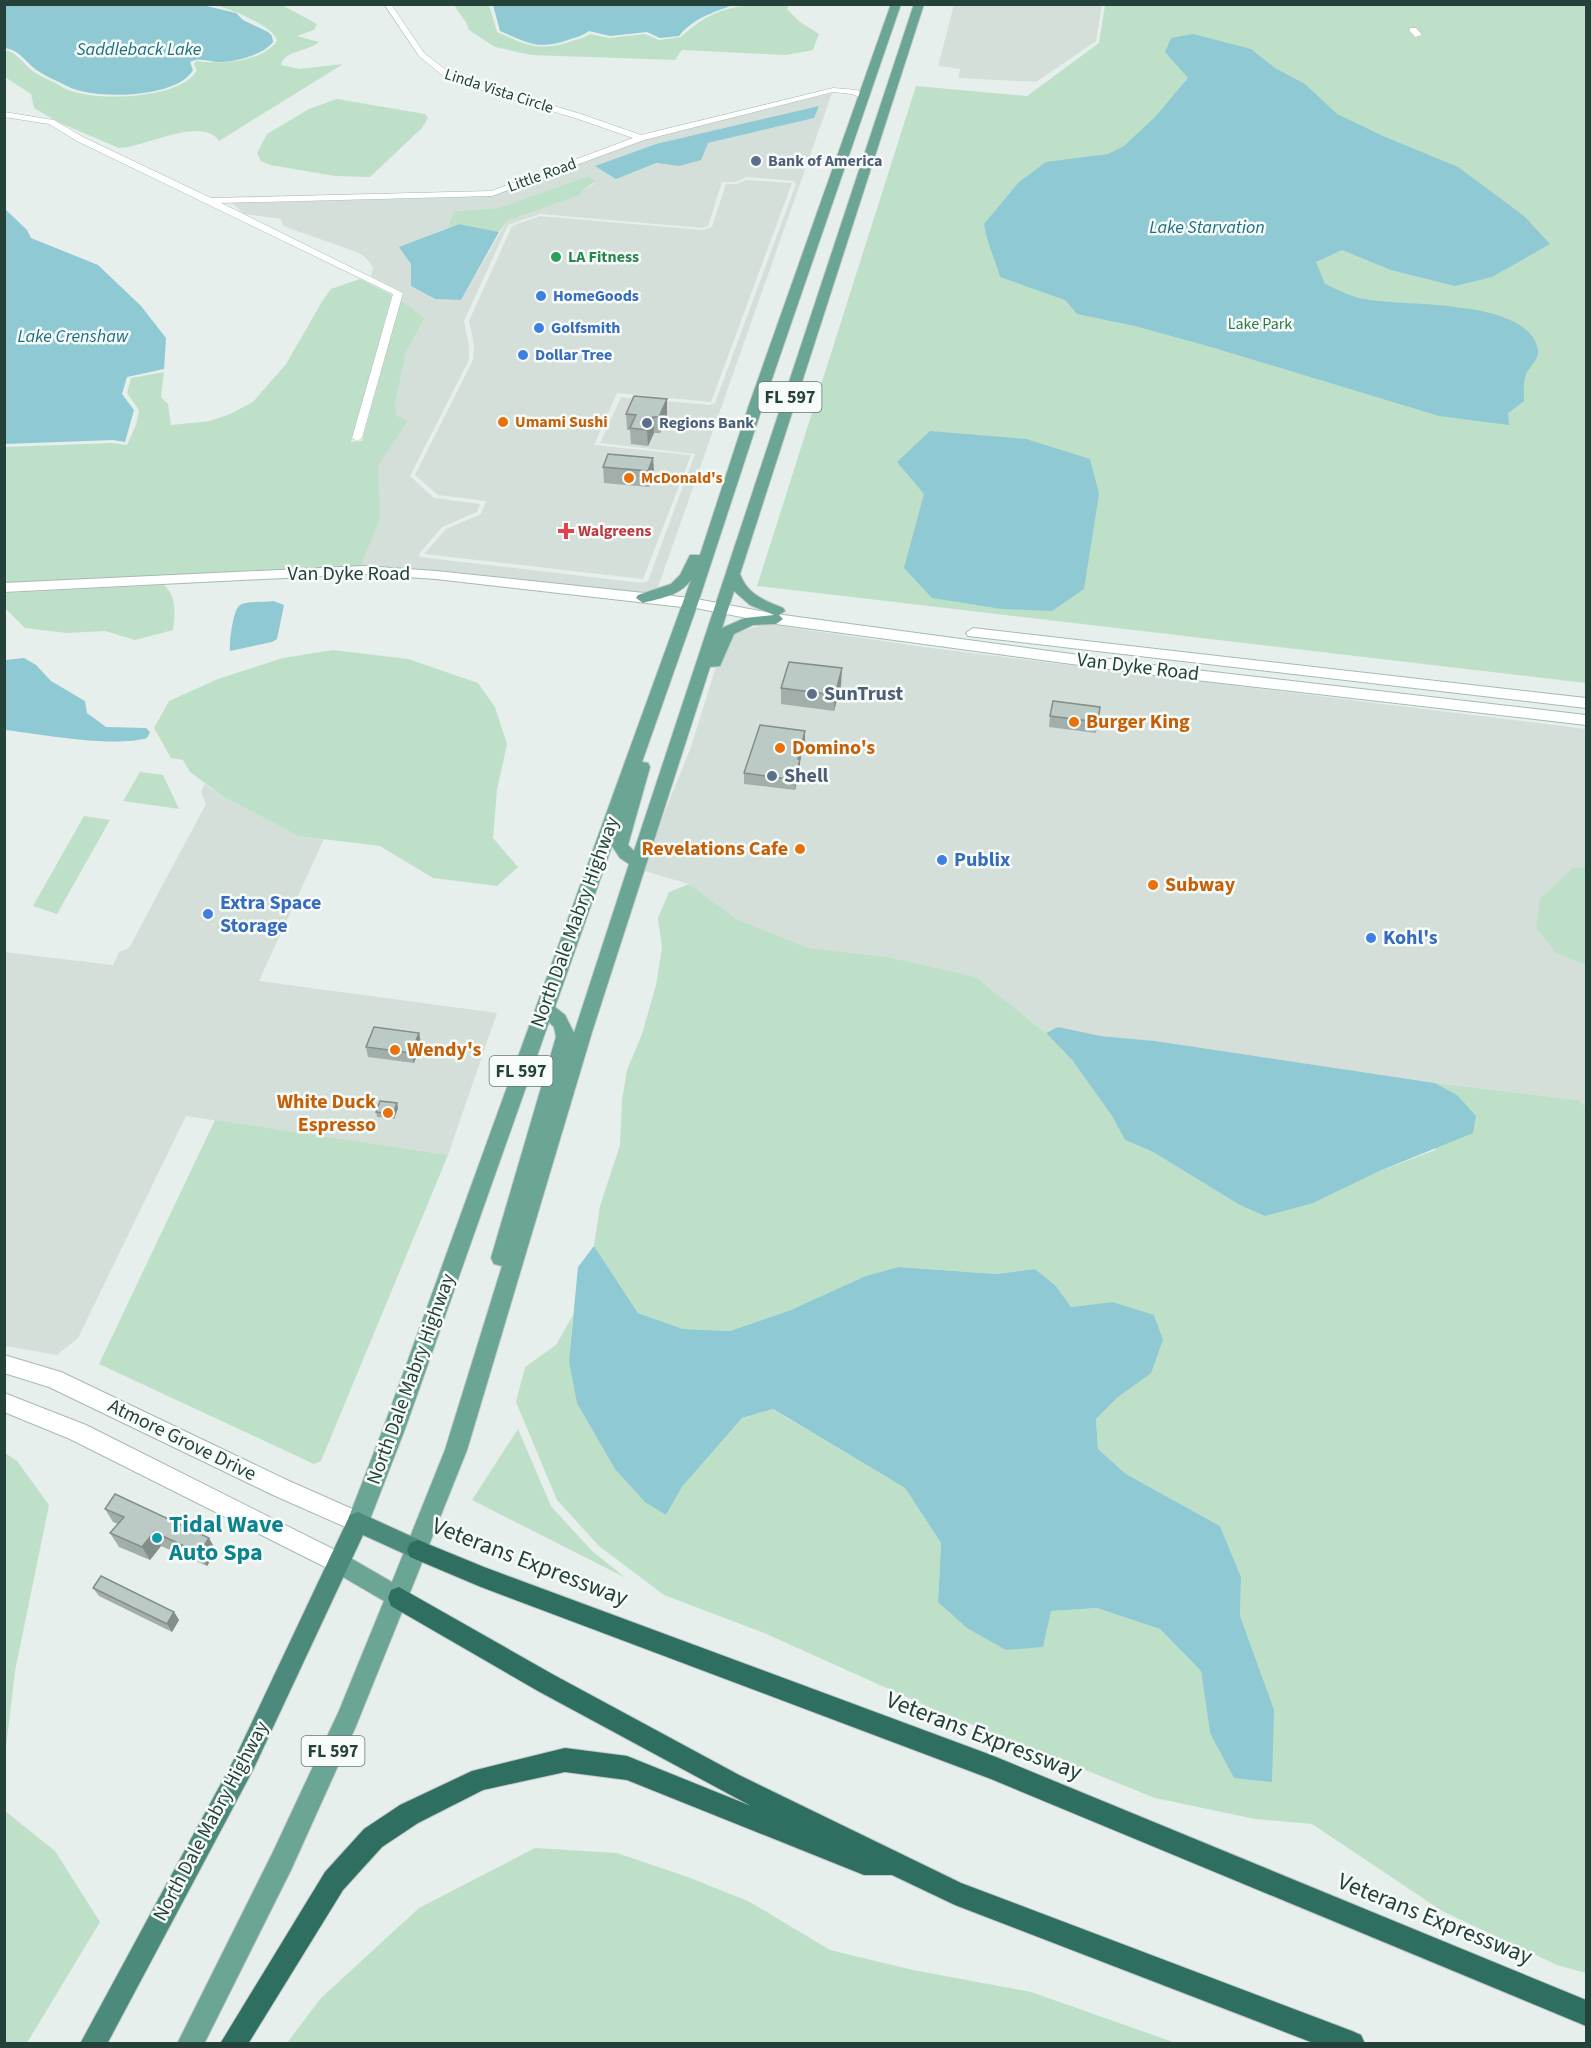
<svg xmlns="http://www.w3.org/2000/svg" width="1591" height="2048" font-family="'Source Sans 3',sans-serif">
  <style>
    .built { fill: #d4dfda; fill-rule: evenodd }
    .green { fill: #bfe0c8 }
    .water { fill: #8ec9d4 }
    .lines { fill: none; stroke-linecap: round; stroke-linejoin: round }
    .minor-casing { stroke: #a8b8b2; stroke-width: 1 }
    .tertiary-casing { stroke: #a8b8b2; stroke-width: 2 }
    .secondary-casing { stroke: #a4bbb3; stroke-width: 2 }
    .primary-casing { stroke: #c2cac8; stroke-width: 2 }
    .trunk-casing { stroke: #c2cac8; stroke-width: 2 }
    .motorway-casing { stroke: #c2cac8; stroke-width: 2 }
    .minor { fill: #fff; fill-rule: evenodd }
    .tertiary { fill: #fff; fill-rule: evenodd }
    .secondary { fill: #fff; fill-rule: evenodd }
    .primary { fill: #6aa596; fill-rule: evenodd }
    .trunk { fill: #4c8a7c; fill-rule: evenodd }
    .motorway { fill: #2f6f62; fill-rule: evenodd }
    .wall { fill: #a1aea9 }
    .shaded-wall { fill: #838d89 }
    .building { fill: #bbcac4; stroke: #838d89; stroke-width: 1.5 }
    .service-dot { fill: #5c6f8a; stroke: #f7fbf9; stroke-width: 2 }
    .leisure-dot { fill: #2e9e5b; stroke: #f7fbf9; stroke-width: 2 }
    .shop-dot { fill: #3f7fe0; stroke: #f7fbf9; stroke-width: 2 }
    .food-dot { fill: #e8710a; stroke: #f7fbf9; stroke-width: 2 }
    .health-dot { fill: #e0444e; stroke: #f7fbf9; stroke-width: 2 }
    .culture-dot { fill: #0f9aa8; stroke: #f7fbf9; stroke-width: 2 }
    .labels { text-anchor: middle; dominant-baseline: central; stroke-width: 5; stroke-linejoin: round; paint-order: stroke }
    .far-street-label { font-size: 16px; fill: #24423a; stroke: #f7fbf9 }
    .far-service-label { font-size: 16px; font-weight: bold; fill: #4e5e75; stroke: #f7fbf9; text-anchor: start }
    .far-leisure-label { font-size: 16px; font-weight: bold; fill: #27864d; stroke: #f7fbf9; text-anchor: start }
    .far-shop-label { font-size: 16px; font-weight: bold; fill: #366cbe; stroke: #f7fbf9; text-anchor: start }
    .far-park-label { font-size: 16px; fill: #2d7a4b; stroke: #f7fbf9 }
    .far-food-label { font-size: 16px; font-weight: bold; fill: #c56008; stroke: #f7fbf9; text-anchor: start }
    .far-health-label { font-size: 16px; font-weight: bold; fill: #be3a42; stroke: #f7fbf9; text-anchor: start }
    .far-water-label { font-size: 18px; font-style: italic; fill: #1c6f80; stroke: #f7fbf9 }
    .shield { fill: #f7fbf9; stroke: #637a73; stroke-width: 1.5 }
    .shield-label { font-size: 18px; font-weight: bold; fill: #24423a }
    .street-label { font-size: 20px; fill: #24423a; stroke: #f7fbf9 }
    .service-label { font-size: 20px; font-weight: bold; fill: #4e5e75; stroke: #f7fbf9; text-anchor: start }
    .food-label { font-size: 20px; font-weight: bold; fill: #c56008; stroke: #f7fbf9; text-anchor: start }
    .shop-label { font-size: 20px; font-weight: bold; fill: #366cbe; stroke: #f7fbf9; text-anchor: start }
    .near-culture-label { font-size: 24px; font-weight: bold; fill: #0d838f; stroke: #f7fbf9; text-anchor: start }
    .near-street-label { font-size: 24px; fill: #24423a; stroke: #f7fbf9 }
  </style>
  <rect width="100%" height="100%" fill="#e6efeb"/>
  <path class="built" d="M954,5v-1l148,1 -6,36 -60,41 -78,-4 2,-9 -22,-3z
    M832,93l-175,497 -14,3 -200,-22 -82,-5 19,-47 -3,-53 30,-46 -10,-4 -2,-11 11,-54 19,-33 -24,-18v-9l-30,-15 2,-9 -8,-10 -8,-5 -74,-26 -2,-7 -37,-5 -12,-11 259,-7 153,-56zM813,118l-105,25 -29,23 -23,-3 -60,3 60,-22zM588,176l6,8 -11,6 -3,5 -73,26 -46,79 -26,-1 -24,-13v-22l-11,-17 47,-19 7,-17 44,-3zM747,177l46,4 3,3 -81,219 -5,2 -89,-8 -21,46 95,11 -47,127 -6,2 -222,-26 -1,-3 23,-27 35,-15 3,-8 -46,-6 -24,-22 59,-116v-13l-5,-26 44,-96 32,-11 162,14 6,-2 14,-44h14z
    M746,180l46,3 -81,219 -94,-9 -23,52 97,10 -48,124 -219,-25 22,-25 35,-15 5,-13 -48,-6 -23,-20 58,-115 1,-14 -5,-25 43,-95 28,-10 163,14 9,-3 14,-43h11z
    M767,624l164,24 655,81v379l-7,-8 -144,-17 -280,-42 -54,-5 -43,-9 -12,6 -70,-56 -87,-20 -80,-9 -74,-30 -46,-34 -48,-14 50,-123 31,-100 15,-15z
    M205,784l19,13 74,39 26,3 -65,142 238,32 -49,142 -262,-39 -108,222 -21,17 -52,-9 -1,-394 109,13 6,-13 10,-4 77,-144 -5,-12z"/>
  <path class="green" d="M282,5l35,19 -3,6 -17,6 22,6c-11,10 -35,8 -38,23l19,4 43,-5 -124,77c-17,-26 -75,7 -100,7l-61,-26 -24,-14 -3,-14 -26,-17v-27c12,2 19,15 29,22 8,6 20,9 28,15 26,16 120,13 135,-17l-3,-5 2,-4c24,3 65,2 81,-20 -2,-15 -50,-34 -64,-36z
    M454,5h35l8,27c27,12 42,20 72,10 8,-3 13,-3 21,-8l19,4 36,-4 14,6 22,-3c35,-33 62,-33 108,-32l-2,4 13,13 19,12 -6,16 -27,5 -104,-5 -7,10 -144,-5 -36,-8 -26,-17 -2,-6z
    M1105,5h481v678l-829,-97 159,-500 111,10 72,-53z
    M337,99l88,15 3,4 -6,10 -52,49 -35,-1 -65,-11 -9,-4 -4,-8 10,-19 42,-25z
    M588,176l8,5 -13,9 -3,5 -73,26 -8,11 -40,-8 -12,4 7,-17 44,-3z
    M360,279l32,16 -41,147 11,-1 39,-141 24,18 -19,34 -11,53 2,11 11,4 -30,46 2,53 -19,47 -356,18v-137l106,-4 16,2 9,-20 3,-15 -12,-17 4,-15 33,-6 -3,25 7,7 3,21 39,-4 20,-7 23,-12 33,-38 37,-64 8,-11z
    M164,585c13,11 11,30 9,45l-38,10 -30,-9 -38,2 -42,-5 -20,-20v-15z
    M333,650l75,9 70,24 17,24 12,37 -10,46 -4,48 25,29 -21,19 -64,-8 -53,-32 -82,-10 -74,-39 -34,-25 -7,-12 -12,-2 -17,-30 15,-27 49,-22 65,-21z
    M140,772l23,3 16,34 -56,-8z
    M84,816l26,4 -53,94 -24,-8z
    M1586,867v98l-30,-12 -20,-25 4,-29 33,-31z
    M689,884l46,34 74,30 80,9 87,20 70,56 26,27 40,56 13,24 28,12 85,52 139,-32 58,-22 22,-55 -22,-12 144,17 7,8v865l-29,-8 -115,-54 -130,-87 -57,-5 -100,-21 -224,-90 -167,-75 -100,-38 -65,-49 -42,-46 -41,-98 9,-35 31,-22 17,-30 -4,46 97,154 16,-28 60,-69 30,-9 133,79 36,55 -3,59 113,9 46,-3 63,21 41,42 9,62 62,48 -1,-26 -31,-139 1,-39 -21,-51 -94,-52 -28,-25 -2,-30 21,-21 34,-26 12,-32 -51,-38 -41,5 -15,-21 -21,-17 -39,5 -96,-7 -109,43 -61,21 -47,-2 -45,-16 -44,-67 6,-40 20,-61 2,-45 5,-30 15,-36 14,-49 6,-37 -4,-30 11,-26z
    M215,1120l233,35 -127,306 -7,3 -215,-100z
    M518,1429l33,77 42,46 33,26 -154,-78z
    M5,1453l12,8 32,44 -34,166 -10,85z
    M5,1811l50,40 45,71 -73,121h-22z
    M535,1848l82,5 71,24 62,25 80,48 83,20 118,22 145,51h-889l34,-45 98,-90z"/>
  <path class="water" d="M4,5h198l34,8 7,7 25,12 4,4 1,6c-10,13 -38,20 -54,20 -10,0 -20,-5 -29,0l3,8c-16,29 -101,30 -126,16 -9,-5 -20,-9 -29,-15 -12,-8 -18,-21 -33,-23z
    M493,5v-1l240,1c-19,7 -41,14 -54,31l-19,2 -13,-6 -37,4 -21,-5c-10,7 -11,5 -21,9 -31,10 -39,3 -68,-9z
    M1193,34l58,15 24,19 30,16 32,30 46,22 75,31 66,49 26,28 -58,33 -37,9 -64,-16 -49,-20 -26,12 9,22c12,5 26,13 39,15 40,8 158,-1 173,47 5,15 -10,20 -12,32 -2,7 -1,16 -1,23l-16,12 1,12 -70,-9 -228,-69 -76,-21 -58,-12 -12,-14 -65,-23c-5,-19 -13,-33 -16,-53l35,-42 27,-20 62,-8 16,-8 31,-29 33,-39 -23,-26 6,-14z
    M819,106l-5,12 -106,25 -7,17 -22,6 -23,-3 -40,16 -21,-13 61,-22z
    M5,209l22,21 4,8 67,27 43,41 25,32 -2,31 -37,8 -5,17 12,16 -9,32 -12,-2 -108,4z
    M459,224l40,8 -38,68 -26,-1 -24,-13v-22l-12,-17z
    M930,431l96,8 64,20 9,35 -15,95 -32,22 -50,-2 -70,-11 -28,-30 20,-74 -27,-32z
    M273,601l11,4 -7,34 -5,3 -42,9c-1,-8 3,-42 10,-46 8,-5 24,-2 33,-4z
    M24,658l12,7 15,16 34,20 2,12 19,14 40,1 4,4 -3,6c-32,10 -107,-4 -142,-8v-70z
    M1058,1027l43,9 54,5 280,42 22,12 19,21 -3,17 -96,39 -64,31 -48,13 -27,-12 -85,-52 -28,-12 -13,-24 -40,-56 -26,-27z
    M594,1246l44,67 45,16 47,2 61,-21 75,-34 33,-9 97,7 39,-5 21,17 15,21 41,-5 42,13 9,25 -12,33 -34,25 -21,21 2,30 28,25 94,52 21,51 -1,39 34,94 -2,72 -38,-4 -24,-45 -9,-62 -41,-42 -63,-21 -46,3 -8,36 -37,3 -39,-22 -29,-26 3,-59 -36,-55 -132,-79 -31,9 -60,69 -16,28 -21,-13 -30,-33 -38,-66 -8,-42 9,-94z"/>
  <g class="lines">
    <defs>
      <path id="minor" d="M384,4h7l33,49 30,23 127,38 60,21 192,-47 24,2 10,7 -4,2 -11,-5 -19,-2 -189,48 -152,56 -271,7 182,90 -41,145 -5,3 -5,-3 41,-144 -316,-153 -28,-17 -45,-7v-5l50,8 29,17 128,61 280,-7 142,-53 -58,-20 -127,-38 -29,-24z
        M1410,28h6l6,7 -7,2 -6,-7z"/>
      <path id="tertiary" d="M363,566l73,5 255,27 7,5 -7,5 -255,-29 -73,-5 -359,18v-9z
        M4,1355l57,17 228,109 77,34 3,7 -3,7 -8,3 -8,-3 -77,-34 -224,-108 -45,-14z
        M4,1393l82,32 261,131 3,7 -3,7 -8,4 -8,-4 -261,-131 -66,-27z"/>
      <path id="secondary" d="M691,598l85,16 385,52 425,49v10l-425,-49 -385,-52 -90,-18 -2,-3z
        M973,628l613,70v10l-618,-72 -2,-3z"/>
      <path id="primary" d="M891,4h10l-138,401 -65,198 -56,159 6,1 2,4 -22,78 6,6 280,-847h10l-184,570c8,21 24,26 43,34l2,3 -6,4 4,4 -7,5 -23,1 -19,9 -14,32 -10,1 -118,365 -125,418 -58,145 1,3 -6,9 -48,119 -65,144 -87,174h-27l96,-192 66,-141 45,-110 -53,-31 -3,-7 3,-7 8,-4 8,4 45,26 53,-132 57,-184 -8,-2 -3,-6 65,-221 -2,-10 -5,-5 -144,407 -36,93 -3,7 -8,3 -8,-3 -3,-7 36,-93 308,-849c-12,16 -30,18 -48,23l-7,-5 2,-3 33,-11 9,-9 10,-20h10l49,-150zM734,591l16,14 24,10 -29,3 -23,10zM612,846l8,12 9,6 -55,169 -9,-18 -10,-8z"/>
      <path id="trunk" d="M358,1512l68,31 3,7 -3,7 -8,3 -55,-25 -110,235 -146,274h-27l157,-290 113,-239z"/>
      <path id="motorway" d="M418,1540l66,27 507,188 595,245v26l-595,-247 -510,-192 -71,-30 -3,-7 3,-7z
        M399,1587l155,88 185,100 222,108 391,148 9,4 4,9h-49l-361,-139 -63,-30h-28l-237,-95 -62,-8 -82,18 -65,33 -36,24 -39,43 -95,154h-28l105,-172 39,-43 36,-24 72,-34 93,-23 62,8 124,50 -213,-115 -147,-85 -3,-8 3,-8z"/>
    </defs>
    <use href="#minor" class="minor-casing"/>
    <use href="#tertiary" class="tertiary-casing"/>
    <use href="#secondary" class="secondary-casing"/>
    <use href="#primary" class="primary-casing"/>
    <use href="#trunk" class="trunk-casing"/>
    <use href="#motorway" class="motorway-casing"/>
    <use href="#minor" class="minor"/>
    <use href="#tertiary" class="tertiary"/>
    <use href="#secondary" class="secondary"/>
    <use href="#primary" class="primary"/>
    <use href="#trunk" class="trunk"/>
    <use href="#motorway" class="motorway"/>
  </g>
  <path class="wall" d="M626,414l41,1 -7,18h-6l-6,13 -17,-2 -1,-14h-3z
    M653,458l1,16 -5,13 -45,-4 -1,-16z
    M841,685l-7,26 -53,-7v-16z
    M1100,707l-4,26 -47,-6 1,-11z
    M805,741l-5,18v10l-5,21 -51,-6v-11z
    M419,1033l2,11 -7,19 -46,-6 -2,-10z
    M398,1108l-4,11 -17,-2 -1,-5z
    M105,1509l104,29 7,13 -9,15 -46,-20 -11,14 -31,-13 -9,-14 8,-9 -5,-2z
    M93,1588l81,24 5,8 -7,12 -73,-36z"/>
  <path class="shaded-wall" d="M667,399v16l-7,18 -1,-16z
    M653,417l1,16 -6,13 -1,-16z
    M653,458l1,16 -5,13 -1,-16z
    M842,668l-1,17 -7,26 1,-16z
    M805,731v10l-7,28v-10z
    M800,759v10l-5,21v-10z
    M419,1033l2,11 -7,19 -3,-10z
    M397,1103l1,5 -4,11 -1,-5z
    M154,1532l7,14 -11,14 -8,-13z
    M209,1538l7,13 -9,15 -8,-13z
    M174,1612l5,8 -7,12 -5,-8z"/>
  <path class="building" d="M634,396l33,3 -8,18h-6l-6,13 -17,-2 6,-13 -10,-1z
    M608,454l45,4 -5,13 -45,-4z
    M789,662l53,6 -7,27 -54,-7z
    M1053,701l47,6 -2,15 -48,-6z
    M760,725l45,6 -7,28h2l-5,21 -51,-7z
    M374,1027l45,6 -8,20 -45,-6z
    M380,1101l17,2 -4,11 -17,-2z
    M115,1494l94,44 -10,15 -45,-21 -12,15 -32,-14 14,-16 -19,-8z
    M101,1576l73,36 -7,12 -74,-36z"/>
  <g class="service-dot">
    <circle cx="756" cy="161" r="6"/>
    <circle cx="647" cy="423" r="6"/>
    <circle cx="812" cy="694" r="6"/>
    <circle cx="772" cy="776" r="6"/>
  </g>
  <circle class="leisure-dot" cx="556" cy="257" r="6"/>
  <g class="shop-dot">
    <circle cx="541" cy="296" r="6"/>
    <circle cx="539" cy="328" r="6"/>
    <circle cx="523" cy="355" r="6"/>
    <circle cx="942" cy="860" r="6"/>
    <circle cx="208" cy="914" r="6"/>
    <circle cx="1371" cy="938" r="6"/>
  </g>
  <g class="food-dot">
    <circle cx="503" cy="422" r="6"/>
    <circle cx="629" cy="478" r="6"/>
    <circle cx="1074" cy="722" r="6"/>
    <circle cx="780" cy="748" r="6"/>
    <circle cx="800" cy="849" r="6"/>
    <circle cx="1153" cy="885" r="6"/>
    <circle cx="395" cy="1050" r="6"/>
    <circle cx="388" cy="1113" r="6"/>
  </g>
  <path class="health-dot" d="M563 522h6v6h6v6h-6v6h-6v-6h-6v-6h6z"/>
  <circle class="culture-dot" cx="157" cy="1538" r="6"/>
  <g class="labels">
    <g class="far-street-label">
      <text transform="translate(499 91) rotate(18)">Linda Vista Circle</text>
      <text transform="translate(542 175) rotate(-20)">Little Road</text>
    </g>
    <g class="far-service-label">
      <text x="768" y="161">Bank of America</text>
      <text x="659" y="423">Regions Bank</text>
    </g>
    <g class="far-leisure-label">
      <text x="568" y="257">LA Fitness</text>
    </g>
    <g class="far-shop-label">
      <text x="553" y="296">HomeGoods</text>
      <text x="551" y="328">Golfsmith</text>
      <text x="535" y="355">Dollar Tree</text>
    </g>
    <g class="far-park-label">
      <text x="1260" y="324">Lake Park</text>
    </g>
    <g class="far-food-label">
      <text x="515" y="422">Umami Sushi</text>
      <text x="641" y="478">McDonald's</text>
    </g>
    <g class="far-health-label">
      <text x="578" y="531">Walgreens</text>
    </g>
    <g class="far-water-label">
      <text x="139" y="49">Saddleback Lake</text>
      <text x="1207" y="227">Lake Starvation</text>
      <text x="73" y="336">Lake Crenshaw</text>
    </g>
    <g class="shield">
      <rect x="758.5" y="382" width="63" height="30" rx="4.5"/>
      <rect x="489.5" y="1056" width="63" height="30" rx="4.5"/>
      <rect x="301.5" y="1736" width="63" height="30" rx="4.5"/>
    </g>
    <g class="shield-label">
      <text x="790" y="397">FL 597</text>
      <text x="521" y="1071">FL 597</text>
      <text x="333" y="1751">FL 597</text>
    </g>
    <g class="street-label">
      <text x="349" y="574">Van Dyke Road</text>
      <text transform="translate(1138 667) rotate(7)">Van Dyke Road</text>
      <text transform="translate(575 922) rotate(-70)">North Dale Mabry Highway</text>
      <text transform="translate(411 1379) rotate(-70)">North Dale Mabry Highway</text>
      <text transform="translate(182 1440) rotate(26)">Atmore Grove Drive</text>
      <text transform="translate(211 1821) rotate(-62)">North Dale Mabry Highway</text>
    </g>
    <g class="service-label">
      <text x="824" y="694">SunTrust</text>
      <text x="784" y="776">Shell</text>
    </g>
    <g class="food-label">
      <text x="1086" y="722">Burger King</text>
      <text x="792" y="748">Domino's</text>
      <text x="788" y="849" text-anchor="end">Revelations Cafe</text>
      <text x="1165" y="885">Subway</text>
      <text x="407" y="1050">Wendy's</text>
      <text x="376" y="1102" text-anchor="end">White Duck<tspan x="376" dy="23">Espresso</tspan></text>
    </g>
    <g class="shop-label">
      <text x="954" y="860">Publix</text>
      <text x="220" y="903">Extra Space<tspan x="220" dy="23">Storage</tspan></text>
      <text x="1383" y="938">Kohl's</text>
    </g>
    <g class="near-culture-label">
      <text x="169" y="1524">Tidal Wave<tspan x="169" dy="28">Auto Spa</tspan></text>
    </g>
    <g class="near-street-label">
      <text transform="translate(530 1562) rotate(21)">Veterans Expressway</text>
      <text transform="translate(984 1736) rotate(21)">Veterans Expressway</text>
      <text transform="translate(1435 1919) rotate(22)">Veterans Expressway</text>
    </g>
  </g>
  <rect width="1591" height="2048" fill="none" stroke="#24423a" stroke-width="12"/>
</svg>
